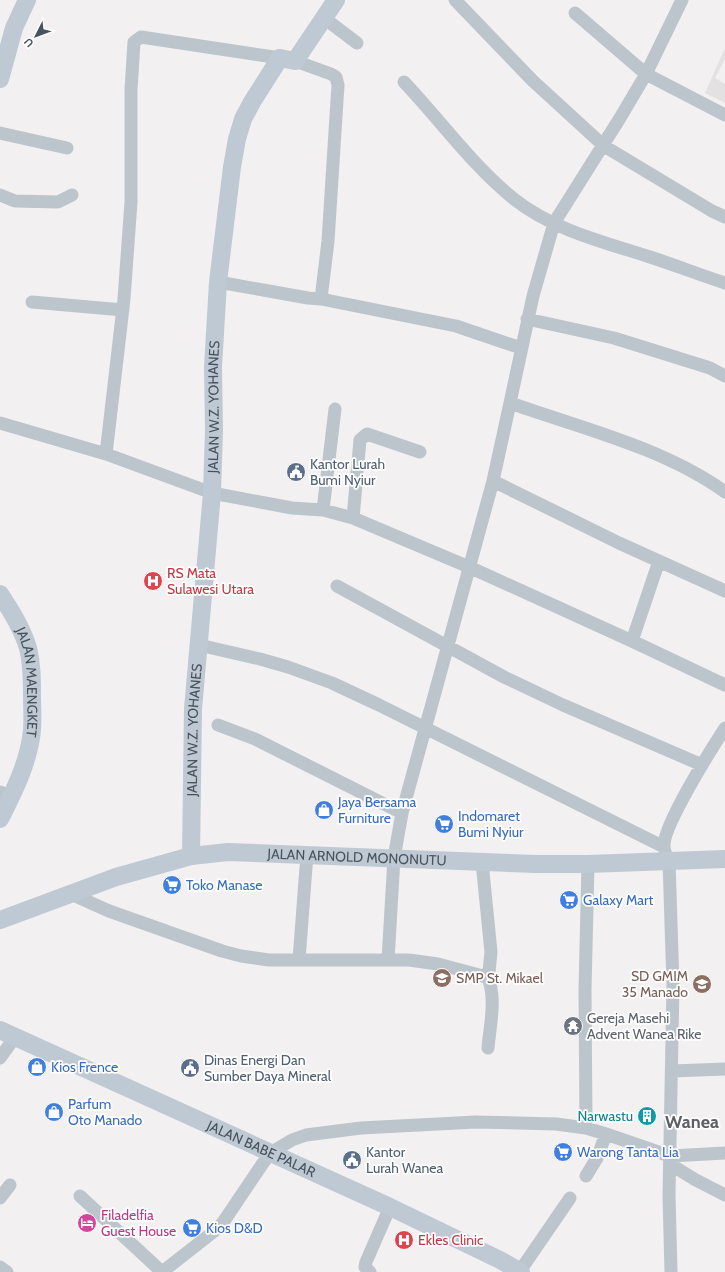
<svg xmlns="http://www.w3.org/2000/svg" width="725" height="1272" font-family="Cabin,sans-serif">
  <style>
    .education { fill: #e3e1e2 }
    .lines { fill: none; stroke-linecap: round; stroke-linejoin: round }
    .street { stroke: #bcc5cc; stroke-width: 13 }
    .secondary { stroke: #bec9d3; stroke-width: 18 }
    .labels { text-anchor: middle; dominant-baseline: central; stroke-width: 3.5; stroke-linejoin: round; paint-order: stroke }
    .street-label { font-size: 14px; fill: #48545d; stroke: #fff }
    .service-label { font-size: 14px; fill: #4e5e75; stroke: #fff; text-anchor: start }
    .health-label { font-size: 14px; fill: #be3a42; stroke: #fff; text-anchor: start }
    .shop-label { font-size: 14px; fill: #366cbe; stroke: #fff; text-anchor: start }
    .education-label { font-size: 14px; fill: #785e54; stroke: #fff; text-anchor: end }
    .worship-label { font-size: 14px; fill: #5b616d; stroke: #fff; text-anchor: start }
    .culture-label { font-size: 14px; fill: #0d838f; stroke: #fff; text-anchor: end }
    .hotel-label { font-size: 14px; fill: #b23c85; stroke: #fff; text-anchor: start }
    .district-label { font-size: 18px; font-weight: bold; fill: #5d6165; stroke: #fff }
  </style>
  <rect width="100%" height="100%" fill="#f2f0f0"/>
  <path class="education" d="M725,48v11l-10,19 10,6v19l-20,-10z"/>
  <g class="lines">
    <path class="street" d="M455,0l78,81 71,65 108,65 13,6
      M682,0l-36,74 -26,44 -66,105 -21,73 -23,107c71,25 154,45 215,89
      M575,13l71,61 79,41
      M324,18l33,25
      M295,61l36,13 5,3 2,8 -10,156 -7,58
      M404,82c37,39 68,83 110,117 39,31 90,43 136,58 25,8 50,18 75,26
      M0,133l67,15
      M0,195l15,6 43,1 14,-7
      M218,282l90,16 13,1 135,27 65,22
      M32,302l91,8
      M527,319l87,19 96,30 15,8
      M510,403l-17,78 126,62 106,48
      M0,423l106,31 106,39 80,15 31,2 30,8 116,49 163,74
      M106,454l18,-155 7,-97v-112l3,-48 7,-5 139,21
      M323,510l12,-101
      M353,518l7,-78 7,-6 53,18
      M659,561l-27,80 93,44
      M337,586l167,91 59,28 139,60
      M199,645l61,14 28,8 44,16 47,22 285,142
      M218,725l37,14 147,74
      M0,792l11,5
      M71,894l38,17 113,40 19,5 28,4h140l29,4 45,12 6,-4 2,-20 -9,-90
      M299,960l8,-106
      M388,960l6,-102 8,-45 91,-332
      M487,975c10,23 3,49 1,73
      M0,1058l15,-21
      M672,1071l53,-2
      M586,1128l-1,-138 3,-126
      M670,1164l24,15 31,16
      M586,1176l11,-18 9,-24
      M80,1196l82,76
      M0,1198l10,-13
      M0,1267l7,5
      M520,1271l50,-73
      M162,1272l55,-43 7,-8 39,-58 9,-11 20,-12 14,-5 55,-7 115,-6 80,2 30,4 20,6 64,22 55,-3
      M370,1272l-5,-5 1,-5 24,-55
      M671,1272l-2,-77 4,-210 -4,-124c-2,-4 -5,-10 -5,-14 -2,-20 48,-99 61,-119"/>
    <g class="secondary">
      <path d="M0,79l14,-51 13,-28"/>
      <path id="s1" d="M0,594c11,17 22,34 28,54 4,16 4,32 4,48 0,11 1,23 0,34 -3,32 -18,61 -32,89"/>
      <path id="s2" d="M191,856l2,-147 19,-216 2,-63 -1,-63 5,-85 14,-115 5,-28 6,-20 9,-17 28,-44 15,3 41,-61"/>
      <path id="s3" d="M0,920l116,-43 75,-21 37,-4 308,12h52l137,-5"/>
      <path id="s4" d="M0,1030l390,177 110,53 21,12"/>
    </g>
  </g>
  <defs>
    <symbol id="civic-disc" viewBox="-11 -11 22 22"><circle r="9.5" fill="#5c6f8a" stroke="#fff"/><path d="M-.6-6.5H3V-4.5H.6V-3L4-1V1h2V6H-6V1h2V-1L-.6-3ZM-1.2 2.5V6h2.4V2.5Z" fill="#fff"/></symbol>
    <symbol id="hospital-disc" viewBox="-11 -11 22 22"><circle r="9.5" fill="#e0444e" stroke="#fff"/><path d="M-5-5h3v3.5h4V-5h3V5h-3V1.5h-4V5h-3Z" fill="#fff"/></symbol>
    <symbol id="shop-disc" viewBox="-11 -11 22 22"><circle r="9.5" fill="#3f7fe0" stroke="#fff"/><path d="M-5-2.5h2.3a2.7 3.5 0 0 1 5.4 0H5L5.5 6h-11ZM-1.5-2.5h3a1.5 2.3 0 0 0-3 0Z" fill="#fff"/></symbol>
    <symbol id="supermarket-disc" viewBox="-11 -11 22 22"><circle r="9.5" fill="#3f7fe0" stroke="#fff"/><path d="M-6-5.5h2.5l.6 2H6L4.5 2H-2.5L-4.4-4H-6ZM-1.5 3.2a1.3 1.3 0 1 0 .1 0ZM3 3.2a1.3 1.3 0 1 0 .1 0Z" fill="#fff"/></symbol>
    <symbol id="school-disc" viewBox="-11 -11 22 22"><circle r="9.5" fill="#8d6e63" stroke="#fff"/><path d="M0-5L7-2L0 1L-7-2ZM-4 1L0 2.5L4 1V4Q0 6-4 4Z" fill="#fff"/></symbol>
    <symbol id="temple-disc" viewBox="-11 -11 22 22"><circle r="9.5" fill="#6b7280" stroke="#fff"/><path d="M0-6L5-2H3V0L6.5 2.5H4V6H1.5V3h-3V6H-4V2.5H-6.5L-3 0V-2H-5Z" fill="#fff"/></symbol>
    <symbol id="building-disc" viewBox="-11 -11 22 22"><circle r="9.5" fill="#0f9aa8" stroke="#fff"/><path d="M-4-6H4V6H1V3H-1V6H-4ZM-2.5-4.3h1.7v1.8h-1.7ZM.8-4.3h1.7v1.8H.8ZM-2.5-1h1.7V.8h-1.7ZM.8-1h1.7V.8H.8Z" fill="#fff"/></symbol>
    <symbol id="hotel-disc" viewBox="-11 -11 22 22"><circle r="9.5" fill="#d1479c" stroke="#fff"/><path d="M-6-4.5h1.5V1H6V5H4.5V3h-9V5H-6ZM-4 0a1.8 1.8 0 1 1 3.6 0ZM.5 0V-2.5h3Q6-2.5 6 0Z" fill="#fff"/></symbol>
  </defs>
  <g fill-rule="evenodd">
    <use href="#civic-disc" x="285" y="461" width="22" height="22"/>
    <use href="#hospital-disc" x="142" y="570" width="22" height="22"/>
    <use href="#shop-disc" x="313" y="799" width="22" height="22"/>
    <use href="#supermarket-disc" x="433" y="813" width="22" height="22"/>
    <use href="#supermarket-disc" x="161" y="874" width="22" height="22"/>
    <use href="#supermarket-disc" x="558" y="889" width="22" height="22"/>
    <use href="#school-disc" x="431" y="967" width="22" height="22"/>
    <use href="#school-disc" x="691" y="973" width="22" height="22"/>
    <use href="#temple-disc" x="562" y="1015" width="22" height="22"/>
    <use href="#shop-disc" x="26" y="1056" width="22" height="22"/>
    <use href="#civic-disc" x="179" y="1057" width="22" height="22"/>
    <use href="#shop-disc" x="43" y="1101" width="22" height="22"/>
    <use href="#building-disc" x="636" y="1105" width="22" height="22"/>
    <use href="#supermarket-disc" x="552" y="1141" width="22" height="22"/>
    <use href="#civic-disc" x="341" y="1149" width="22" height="22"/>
    <use href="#hotel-disc" x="76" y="1212" width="22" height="22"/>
    <use href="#supermarket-disc" x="181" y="1217" width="22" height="22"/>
    <use href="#hospital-disc" x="393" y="1229" width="22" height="22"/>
  </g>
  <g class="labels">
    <g class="street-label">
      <text stroke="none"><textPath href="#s2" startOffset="450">JALAN W.Z. YOHANES</textPath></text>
      <text stroke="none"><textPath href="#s1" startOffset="95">JALAN MAENGKET</textPath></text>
      <text stroke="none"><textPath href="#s2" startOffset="126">JALAN W.Z. YOHANES</textPath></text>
      <text stroke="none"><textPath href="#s3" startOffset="368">JALAN ARNOLD MONONUTU</textPath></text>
      <text stroke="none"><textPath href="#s4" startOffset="287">JALAN BABE PALAR</textPath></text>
    </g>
    <g class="service-label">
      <text x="310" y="464">Kantor Lurah<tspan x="310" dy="16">Bumi Nyiur</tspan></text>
      <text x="204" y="1060">Dinas Energi Dan<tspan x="204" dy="16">Sumber Daya Mineral</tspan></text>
      <text x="366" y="1152">Kantor<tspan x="366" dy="16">Lurah Wanea</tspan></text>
    </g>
    <g class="health-label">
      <text x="167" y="573">RS Mata<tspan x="167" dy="16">Sulawesi Utara</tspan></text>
      <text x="418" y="1240">Ekles Clinic</text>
    </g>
    <g class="shop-label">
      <text x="338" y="802">Jaya Bersama<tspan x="338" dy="16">Furniture</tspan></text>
      <text x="458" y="816">Indomaret<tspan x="458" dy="16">Bumi Nyiur</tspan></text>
      <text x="186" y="885">Toko Manase</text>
      <text x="583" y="900">Galaxy Mart</text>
      <text x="51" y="1067">Kios Frence</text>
      <text x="68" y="1104">Parfum<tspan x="68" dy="16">Oto Manado</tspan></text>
      <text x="577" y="1152">Warong Tanta Lia</text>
      <text x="206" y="1228">Kios D&amp;D</text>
    </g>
    <g class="education-label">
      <text x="688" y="976">SD GMIM<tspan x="688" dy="16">35 Manado</tspan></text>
      <text x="456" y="978" text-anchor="start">SMP St. Mikael</text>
    </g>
    <g class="worship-label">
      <text x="587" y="1018">Gereja Masehi<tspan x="587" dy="16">Advent Wanea Rike</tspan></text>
    </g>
    <g class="culture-label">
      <text x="633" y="1116">Narwastu</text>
    </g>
    <g class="hotel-label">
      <text x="101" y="1215">Filadelfia<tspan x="101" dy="16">Guest House</tspan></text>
    </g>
    <g class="district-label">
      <text x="692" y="1122">Wanea</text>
    </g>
  </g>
  <g transform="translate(36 36) rotate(228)" stroke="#ffffff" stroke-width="3" paint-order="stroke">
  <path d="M0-3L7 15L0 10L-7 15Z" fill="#48545d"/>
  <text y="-6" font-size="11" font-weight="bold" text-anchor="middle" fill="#48545d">U</text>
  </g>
</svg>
